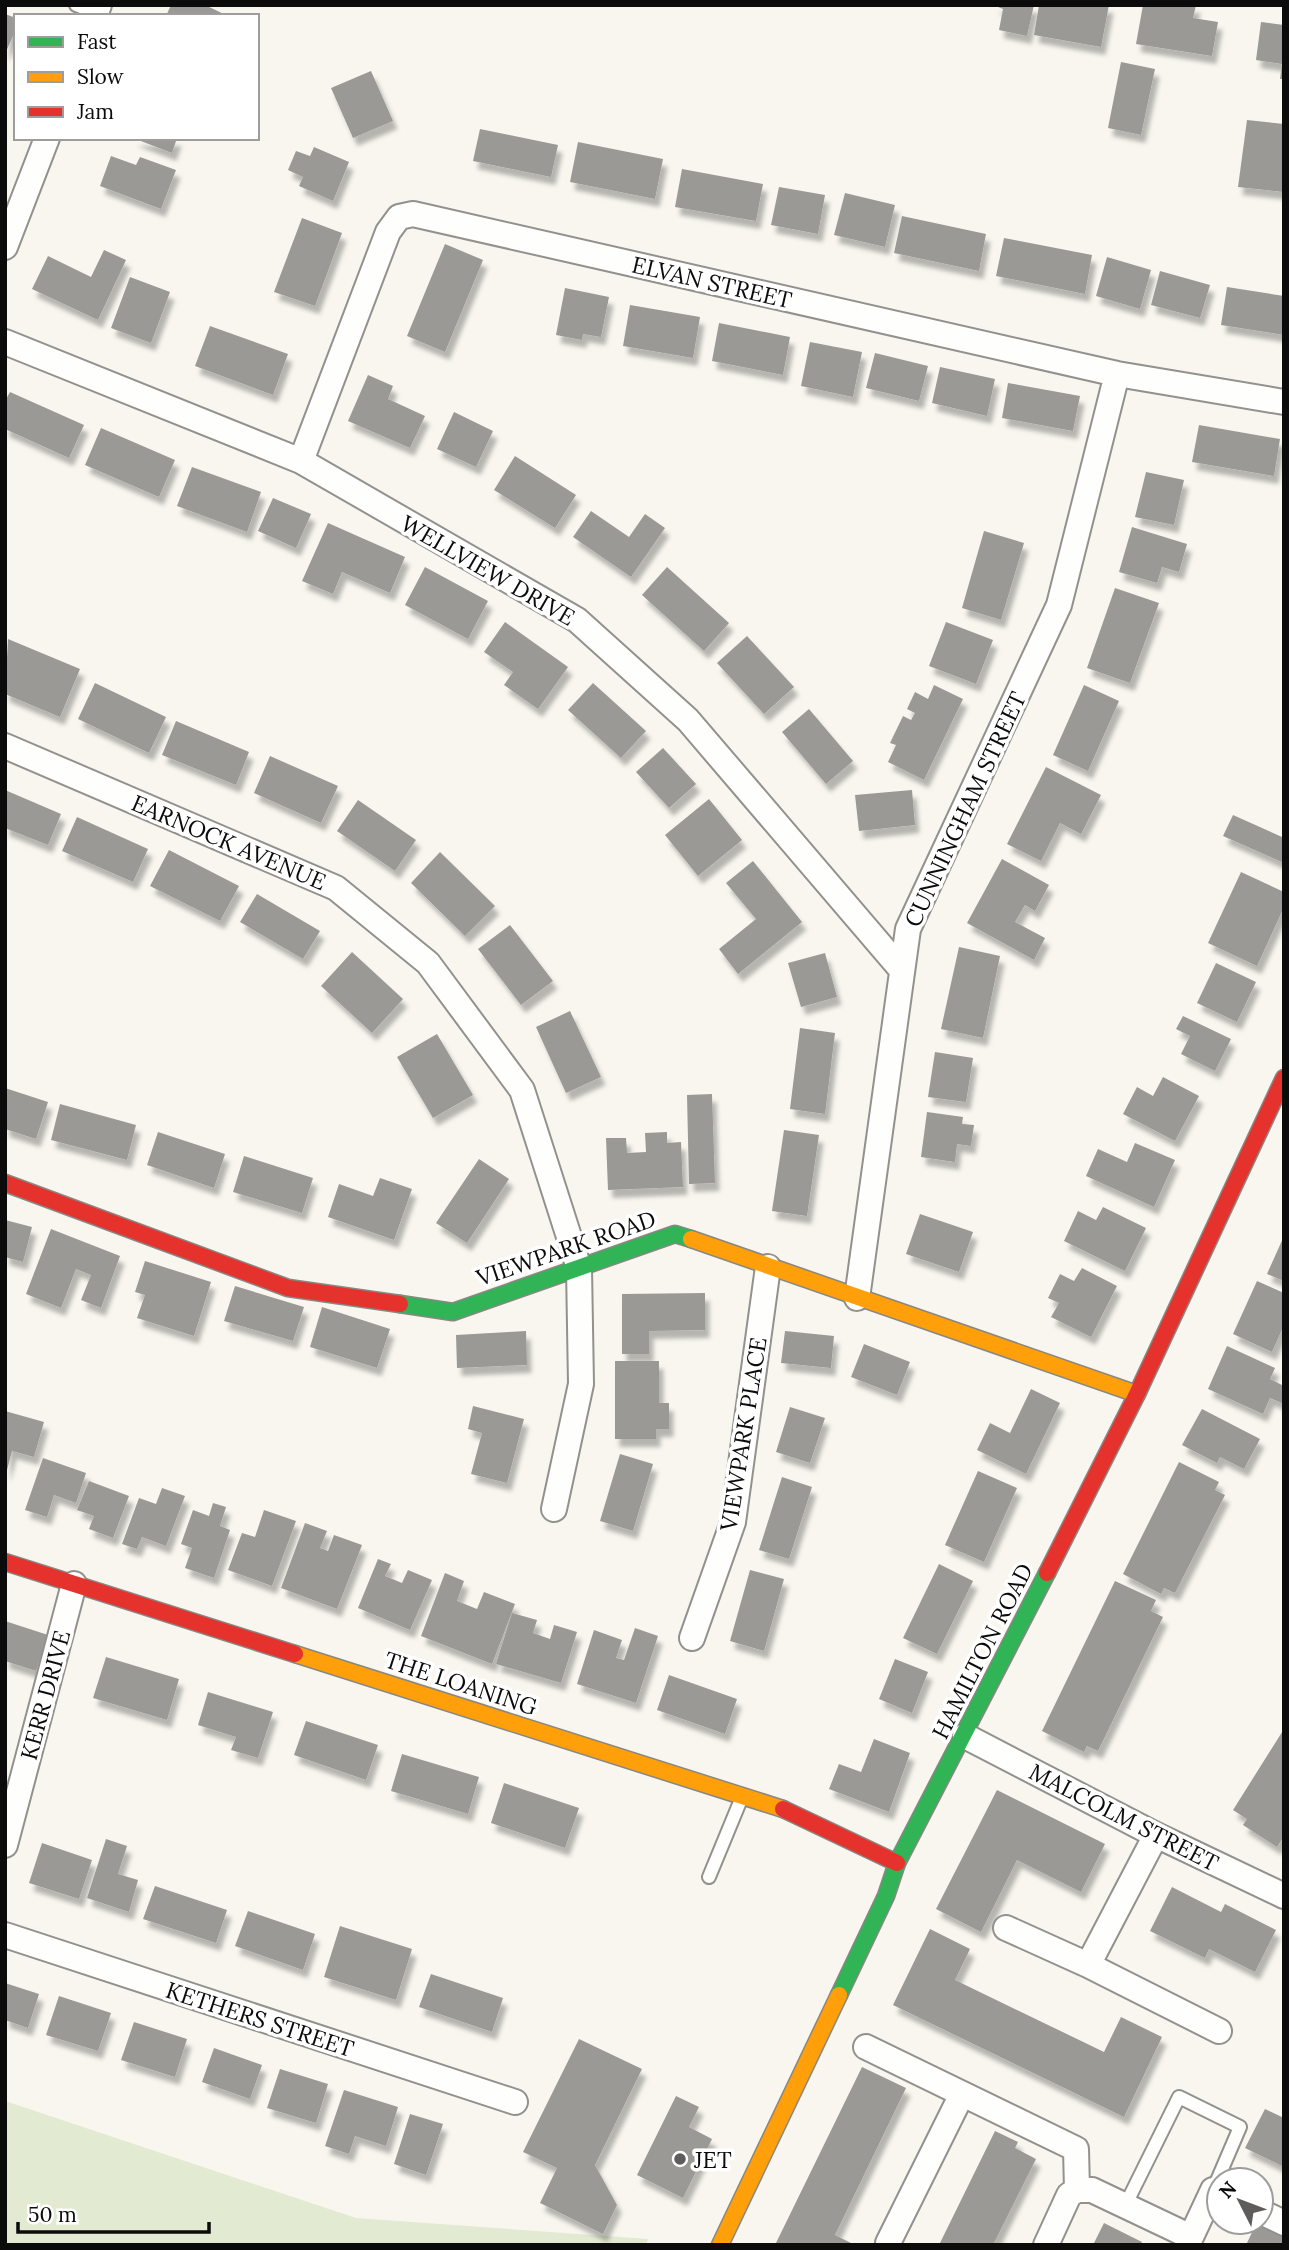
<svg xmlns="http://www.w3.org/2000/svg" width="1289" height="2250" font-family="Lora,serif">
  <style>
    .green { fill: #e2ebd1 }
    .building { fill: #9b9995; filter: url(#shadow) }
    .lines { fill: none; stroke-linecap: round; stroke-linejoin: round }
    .lane-casing { stroke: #92918e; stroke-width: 16 }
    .street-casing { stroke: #92918e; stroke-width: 28 }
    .fast-casing { stroke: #888784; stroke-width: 19 }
    .slow-casing { stroke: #888784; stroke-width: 19 }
    .jam-casing { stroke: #888784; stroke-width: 19 }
    .lane { stroke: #fefefd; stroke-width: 12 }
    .street { stroke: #fefefd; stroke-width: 24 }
    .fast { stroke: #30b455; stroke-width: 16 }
    .slow { stroke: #ff9f0a; stroke-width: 16 }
    .jam { stroke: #e5322d; stroke-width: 16 }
    .poi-dot { fill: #5e5d5b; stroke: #fff; stroke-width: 2.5 }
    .labels { text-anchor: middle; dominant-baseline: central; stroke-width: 7; stroke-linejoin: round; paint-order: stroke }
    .street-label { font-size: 23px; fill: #0b0b0b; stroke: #fff }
    .poi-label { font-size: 23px; fill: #0b0b0b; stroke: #fff; text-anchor: start }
  </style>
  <defs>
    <filter id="shadow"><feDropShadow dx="4.5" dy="8" stdDeviation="2" flood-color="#0004"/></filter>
  </defs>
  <rect width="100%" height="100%" fill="#f8f6ef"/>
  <path class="green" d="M5,2101l351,117 292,21 -2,6h-641z"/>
  <path class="building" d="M171,5h34l23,11h-62z
    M993,5h41l-7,31 -28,-6 4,-21z
    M1039,5h70l-8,42 -67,-12z
    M1143,5h53l-3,13 25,4 -6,34 -76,-12z
    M5,14l11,4v11l-11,25z
    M1261,22l23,3v54h-4l2,-15 -26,-4z
    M1121,62l34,7 -14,66 -33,-7z
    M371,71l22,50 -40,17 -22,-50z
    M1247,120l37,4v68l-46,-5z
    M480,129l78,16 -7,32 -78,-16z
    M133,138h44l-5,15z
    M578,142l85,17 -8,40 -85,-17z
    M314,147l35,15 -16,39 -34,-15 4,-9 -15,-7 8,-19 14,5z
    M111,156l25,9 4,-8 36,13 -15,39 -61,-23z
    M682,169l81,15 -7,37 -81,-14z
    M779,187l46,8 -7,39 -47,-9z
    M845,193l50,12 -10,42 -51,-12z
    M902,216l84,18 -7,37 -85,-18z
    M302,218l40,15 -27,73 -41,-14z
    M1004,238l88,17 -7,39 -89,-18z
    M445,244l38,16 -38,92 -38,-16z
    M104,250l22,10 -28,60 -66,-31 16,-33 43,21z
    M1107,257l44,13 -11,39 -44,-13z
    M1160,271l50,14 -10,33 -49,-13z
    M130,277l40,15 -19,51 -40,-15z
    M1227,287l57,9v39l-63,-10z
    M565,288l44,9 -8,40 -18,-3 -1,6 -26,-5z
    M630,305l70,12 -7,41 -70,-12z
    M719,323l71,14 -7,38 -71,-14z
    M210,326l78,28 -15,41 -78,-29z
    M810,342l52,10 -9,45 -52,-11z
    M875,353l53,13 -9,35 -53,-13z
    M940,367l55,12 -8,37 -55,-13z
    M368,375l25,11 -5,13 37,17 -15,32 -62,-27z
    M1008,383l72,13 -7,35 -71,-13z
    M10,392l74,33 -15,33 -64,-29v-28z
    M454,412l39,19 -17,36 -39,-18z
    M1199,425l81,14 -6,37 -82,-14z
    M101,428l74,32 -16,37 -74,-32z
    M515,456l61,39 -21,33 -61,-38z
    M192,467l69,25 -14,40 -70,-26z
    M1146,472l38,8 -10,45 -39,-8z
    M273,498l38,16 -15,34 -38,-17z
    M591,511l38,26 16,-23 20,14 -34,49 -58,-40z
    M328,523l77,34 -15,36 -48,-21 -9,22 -31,-13z
    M1132,527l55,17 -8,28 -17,-5 -5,16 -38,-11z
    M984,531l40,12 -23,77 -39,-12z
    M425,567l63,34 -20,38 -63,-34z
    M667,567l62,56 -25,28 -62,-56z
    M1115,588l44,15 -29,80 -43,-15z
    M505,622l63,45 -30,42 -34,-24 9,-13 -29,-20z
    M946,622l47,18 -17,44 -47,-18z
    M747,636l47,51 -30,27 -47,-51z
    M8,639l72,30 -20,48 -55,-23z
    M95,683l71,34 -17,36 -71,-34z
    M593,683l53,48 -25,27 -53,-48z
    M934,685l29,14 -39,81 -36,-18 8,-17 -6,-2 13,-27 8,4 4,-7 -8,-4 8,-17 13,7z
    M1084,685l35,16 -31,70 -35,-16z
    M809,709l44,52 -27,23 -44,-52z
    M176,721l73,31 -13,33 -74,-30z
    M663,748l33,36 -27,24 -33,-36z
    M270,756l68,30 -17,37 -67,-30z
    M1046,767l55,28 -20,39 -21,-11 -19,38 -34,-17z
    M5,790l56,24 -13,31 -43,-17z
    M912,790l3,35 -56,6 -4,-36z
    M709,799l33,41 -44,36 -33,-41z
    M358,800l58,40 -21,31 -58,-40z
    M1233,815l49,22 2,-5v31l-61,-27z
    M77,817l71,32 -15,33 -71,-31z
    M169,850l70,36 -19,35 -70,-35z
    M440,852l55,54 -30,30 -54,-53z
    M1002,859l47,26 -14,26 -10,-6 -10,17 30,16 -11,22 -67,-37z
    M753,861l49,61 -64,52 -19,-25 37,-30 -30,-36z
    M1241,872l43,20v15l-27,59 -49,-23z
    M257,894l63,37 -17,28 -63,-37z
    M510,925l43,56 -32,24 -43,-56z
    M959,947l41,9 -17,82 -42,-9z
    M352,952l51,47 -31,34 -51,-47z
    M825,953l12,44 -36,10 -13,-44z
    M1216,963l40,19 -19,40 -40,-19z
    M570,1011l31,66 -35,16 -30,-66z
    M1183,1016l48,23 -16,32 -34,-17 9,-18 -14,-7z
    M800,1028l35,5 -10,81 -35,-5z
    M437,1034l36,61 -40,23 -36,-61z
    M935,1052l38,6 -7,44 -38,-5z
    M1163,1077l36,19 -24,45 -52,-27 14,-27 16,9z
    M5,1088l43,14 -12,37 -31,-10z
    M712,1094l3,89 -26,1 -2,-89z
    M60,1104l76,21 -9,35 -76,-20z
    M927,1112l36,5 -1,7 12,1 -3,21 -14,-2 -2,18 -34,-5z
    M784,1130l35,5 -12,81 -35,-5z
    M158,1132l67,22 -11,34 -67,-23z
    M667,1132v11l14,-1 2,45 -75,3 -2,-52h20l1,15 19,-1 -1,-19z
    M1135,1143l40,17 -21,47 -68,-31 12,-27 29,13z
    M244,1156l69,22 -11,35 -69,-21z
    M479,1159l30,20 -42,64 -31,-20z
    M380,1178l32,11 -18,51 -66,-23 11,-33 34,12z
    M1103,1207l43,21 -21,43 -61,-30 14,-30 18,9z
    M920,1214l53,18 -14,40 -53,-18z
    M5,1220l27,7 -9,35 -18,-5z
    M51,1229l69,27 -19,52 -20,-8 10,-25 -15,-6 -15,39 -35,-14z
    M1284,1236v45l-17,-7z
    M145,1261l66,21 -17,54 -57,-18 8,-23 -10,-3z
    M1082,1268l35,18 -26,51 -40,-20 8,-14 -11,-5 12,-24 14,7z
    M1257,1281l27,12v32l-12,27 -39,-18z
    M235,1286l69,21 -11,34 -69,-20z
    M705,1293v37l-56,1v23h-27v-60z
    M322,1307l68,22 -13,39 -67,-21z
    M526,1331l1,34 -70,3 -1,-33z
    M785,1331l49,5 -3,32 -50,-5z
    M864,1344l46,18 -13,33 -46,-18z
    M1227,1346l48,22 -5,11 14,7v18l-14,-6 -7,16 -55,-25z
    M615,1361h44v42h10v26h-13v10h-41z
    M1031,1389l29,14 -34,71 -49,-24 13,-27 20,10z
    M473,1406l51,13 -17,64 -36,-9 11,-41 -14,-4z
    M790,1407l35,11 -15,45 -34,-11z
    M1202,1409l58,30 -16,30 -24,-12 -3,6 -35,-18z
    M5,1411l39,11 -10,35 -22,-6 -6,23z
    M620,1454l33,10 -20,67 -33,-10z
    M43,1458l43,15 -10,30 -22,-8 -7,22 -22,-7z
    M1179,1462l40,20 -4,8 10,5 -50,98 -11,-5 -3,6 -38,-20z
    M978,1471l39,17 -33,74 -39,-17z
    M782,1477l30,10 -23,72 -30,-9z
    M89,1481l40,15 -16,42 -24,-9 5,-13 -17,-6z
    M162,1488l23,8 -19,50 -24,-9 -5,12 -15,-5 17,-46 17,6z
    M213,1503l13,4 -6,19 10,4 -16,48 -29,-10 7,-20 -11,-4 12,-34 16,6z
    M264,1510l32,11 -24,65 -44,-16 14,-37 13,4z
    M305,1523l22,8 -7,17 8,3 6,-16 28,10 -25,64 -56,-21z
    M378,1559l13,5 -6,12 17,7 6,-13 24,10 -22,50 -52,-22z
    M939,1564l34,17 -36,73 -34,-16z
    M750,1570l34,9 -20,72 -34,-10z
    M445,1573l19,8 -7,20 20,8 7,-17 31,12 -23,60 -71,-28z
    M1115,1581l41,19 -5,11 12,6 -65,134 -11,-5 -3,6 -42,-21z
    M512,1613l25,7 -4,13 17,6 4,-14 23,7 -16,51 -65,-19z
    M5,1621l43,14 -12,36 -31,-10z
    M635,1628l23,8 -22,67 -59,-19 17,-54 28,10 -6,18 8,2z
    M106,1657l73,22 -12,41 -74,-22z
    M895,1659l33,13 -16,41 -33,-14z
    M669,1675l68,24 -12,35 -68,-24z
    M208,1692l65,20 -15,46 -27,-8 5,-13 -38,-12z
    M306,1721l72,24 -12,35 -72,-25z
    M1284,1729v107l-7,11 -34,-22 4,-6 -14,-9z
    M874,1739l36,14 -21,59 -60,-23 10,-25 22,8z
    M402,1754l77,23 -11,37 -77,-23z
    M504,1783l75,25 -14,40 -74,-25z
    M997,1790l108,54 -24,48 -64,-32 -36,72 -45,-23z
    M106,1839l21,7 -9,28 20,6 -9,32 -42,-14z
    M42,1843l50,17 -13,39 -50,-16z
    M155,1886l72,24 -11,33 -73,-24z
    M1172,1887l49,25 4,-8 51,26 -21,42 -46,-23 -4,9 -55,-27z
    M248,1911l67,23 -12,36 -68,-24z
    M340,1926l72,23 -16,51 -72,-23z
    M930,1929l40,20 -15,31 149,72 17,-35 41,20 -38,80 -231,-112z
    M431,1974l72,24 -11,34 -73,-25z
    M5,1983l34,11 -11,34 -23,-8z
    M59,1996l52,17 -13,38 -52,-16z
    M134,2022l53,17 -12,38 -54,-17z
    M579,2039l63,30 -47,96 22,40 -14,29 -63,-31 17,-35 -34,-16z
    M214,2048l48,17 -12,34 -48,-17z
    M862,2067l44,21 -71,147 20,10h-80z
    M280,2069l48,15 -12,39 -49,-15z
    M344,2090l54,17 -12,39 -31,-10 -6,18 -24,-8z
    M676,2096l23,11 -10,20 23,12 -29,59 -46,-23z
    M1265,2109l19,9v49l-39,-19z
    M410,2114l33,10 -17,51 -32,-11z
    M995,2131l23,11 -3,6 21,11 -43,86h-54z
    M1104,2223l38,19 -1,3h-48z
    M1256,2224l28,13v8h-38z"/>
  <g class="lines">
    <defs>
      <path id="lane" d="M76,5l20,8
        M709,1877l33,-80
        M1126,2204l53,-107 61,30 -27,63"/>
      <path id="street" d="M95,16l4,-11
        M5,247l42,-109
        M5,342l296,119 276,159 111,100 212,248
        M301,461l87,-229 11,-15 14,-3 704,160 167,28
        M5,746l331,142 92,75 94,127 57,178 2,116 -27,125
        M857,1298l51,-369 151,-324 58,-231
        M692,1638l41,-116 35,-255
        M965,1736l191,99 128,61
        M5,1845l69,-261
        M1006,1928l82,37 131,66
        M5,1935l510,167
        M1088,1965l68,-130
        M866,2047l210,102 1,41
        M1261,2212l23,11
        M888,2243l74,-149
        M1046,2245l23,-50 8,-5h15l99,47 22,-47 6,3"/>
      <path id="fast" d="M400,1304l53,8 222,-78 16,5
        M839,1995l47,-99 11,-33 150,-290"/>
      <path id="slow" d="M691,1239l446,155
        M295,1654l488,155
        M720,2245l119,-250"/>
      <path id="jam" d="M5,1183l283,105 112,16
        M5,1562l290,92
        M1047,1573l90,-179 147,-316
        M783,1809l114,54"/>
    </defs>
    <use href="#lane" class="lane-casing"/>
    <use href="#street" class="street-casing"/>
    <use href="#fast" class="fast-casing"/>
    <use href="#slow" class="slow-casing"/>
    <use href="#jam" class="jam-casing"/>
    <use href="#lane" class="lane"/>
    <use href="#street" class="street"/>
    <use href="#fast" class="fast"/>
    <use href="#slow" class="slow"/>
    <use href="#jam" class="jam"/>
  </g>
  <circle class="poi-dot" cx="680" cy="2159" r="7"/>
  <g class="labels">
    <g class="street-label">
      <text transform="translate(712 282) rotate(13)">ELVAN STREET</text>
      <text transform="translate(488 570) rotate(30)">WELLVIEW DRIVE</text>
      <text transform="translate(965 809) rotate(-65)">CUNNINGHAM STREET</text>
      <text transform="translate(229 842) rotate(23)">EARNOCK AVENUE</text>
      <text transform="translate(566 1248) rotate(-19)">VIEWPARK ROAD</text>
      <text transform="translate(743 1434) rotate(-81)">VIEWPARK PLACE</text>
      <text transform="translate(982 1651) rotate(-63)">HAMILTON ROAD</text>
      <text transform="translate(461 1683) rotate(18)">THE LOANING</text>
      <text transform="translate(45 1695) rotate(-75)">KERR DRIVE</text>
      <text transform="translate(1124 1817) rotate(27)">MALCOLM STREET</text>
      <text transform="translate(260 2019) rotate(18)">KETHERS STREET</text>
    </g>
    <g class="poi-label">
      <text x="694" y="2159">JET</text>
    </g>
  </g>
  <rect width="1289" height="2250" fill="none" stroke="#0b0b0b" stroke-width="14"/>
  <rect x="14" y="14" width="245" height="126" fill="#ffffff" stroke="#9d9d9d" stroke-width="2"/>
  <rect x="28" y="37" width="35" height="10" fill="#30b455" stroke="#9d9d9d" stroke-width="2"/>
  <text x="77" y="49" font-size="21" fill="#0b0b0b">Fast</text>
  <rect x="28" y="72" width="35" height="10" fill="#ff9f0a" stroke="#9d9d9d" stroke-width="2"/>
  <text x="77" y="84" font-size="21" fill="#0b0b0b">Slow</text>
  <rect x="28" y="107" width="35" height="10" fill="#e5322d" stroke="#9d9d9d" stroke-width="2"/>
  <text x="77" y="119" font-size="21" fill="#0b0b0b">Jam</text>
  <g transform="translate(1240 2201) rotate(312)"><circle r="33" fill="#ffffff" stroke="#9d9d9d" stroke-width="2"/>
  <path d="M0-5L12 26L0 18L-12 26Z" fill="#5e5d5b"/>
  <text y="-10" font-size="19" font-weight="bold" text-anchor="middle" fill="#0b0b0b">N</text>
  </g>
  <path d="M18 2222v10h191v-10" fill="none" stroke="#0b0b0b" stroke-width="3.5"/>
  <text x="28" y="2222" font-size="21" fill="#0b0b0b" stroke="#ffffff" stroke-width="5" paint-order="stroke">50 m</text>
</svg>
